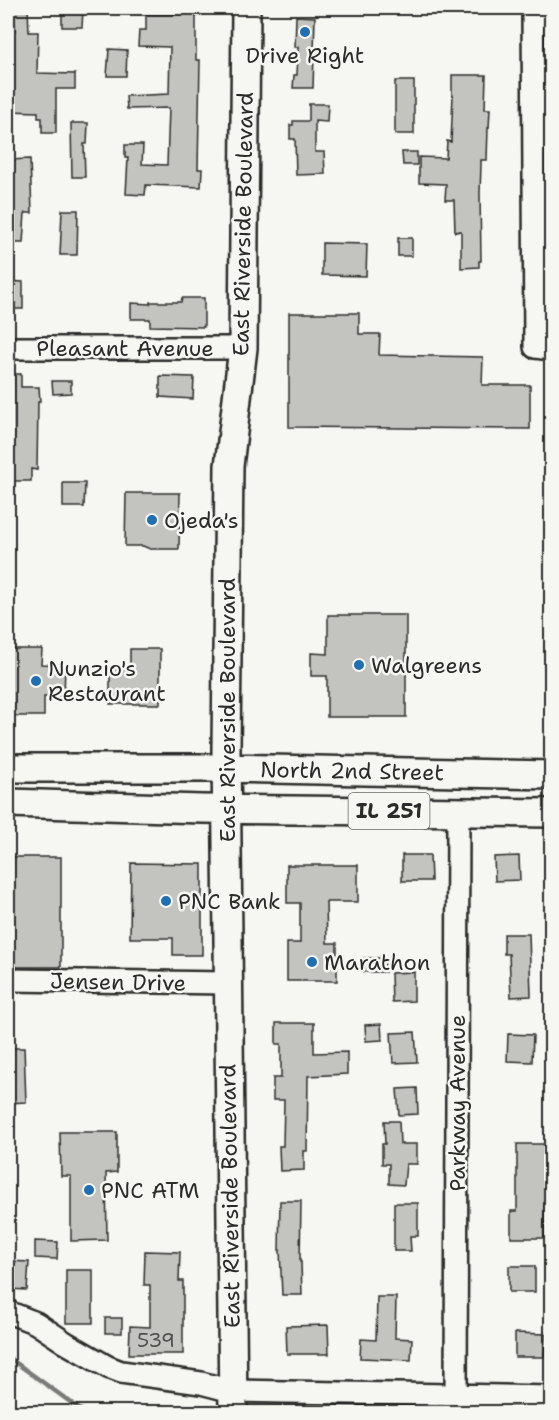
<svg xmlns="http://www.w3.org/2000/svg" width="559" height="1420" font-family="'Shantell Sans',sans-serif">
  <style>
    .park { fill: url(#park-crowns); stroke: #828280; stroke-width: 1.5 }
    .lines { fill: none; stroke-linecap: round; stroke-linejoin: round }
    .stream { stroke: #7a7a78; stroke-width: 4.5 }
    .building { fill: #c3c3c0; stroke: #2b2b2b; stroke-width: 1.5 }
    .minor-casing { stroke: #2b2b2b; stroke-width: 26 }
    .major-casing { stroke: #2b2b2b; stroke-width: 32 }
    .minor { stroke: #f6f6f2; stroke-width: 21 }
    .major { stroke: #f6f6f2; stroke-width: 27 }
    .poi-dot { fill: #1f6fb2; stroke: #f6f6f2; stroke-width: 2 }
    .labels { text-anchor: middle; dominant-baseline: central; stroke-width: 5; stroke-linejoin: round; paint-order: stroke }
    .number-label { font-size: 20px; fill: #515150 }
    .shield { fill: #f6f6f2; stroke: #686867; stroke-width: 1.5 }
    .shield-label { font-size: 21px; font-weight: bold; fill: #2b2b2b }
    .poi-label { font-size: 22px; fill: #2b2b2b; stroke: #f6f6f2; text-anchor: start }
    .street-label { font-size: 22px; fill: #2b2b2b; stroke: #f6f6f2 }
  </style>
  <defs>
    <pattern id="park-crowns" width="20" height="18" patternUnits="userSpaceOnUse" patternTransform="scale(1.5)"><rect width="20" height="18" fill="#d9d9d5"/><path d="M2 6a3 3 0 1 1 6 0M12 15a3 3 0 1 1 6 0" fill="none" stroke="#babab7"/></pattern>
  </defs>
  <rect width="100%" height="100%" fill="#f6f6f2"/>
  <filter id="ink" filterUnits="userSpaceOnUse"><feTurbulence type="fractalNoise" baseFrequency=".0167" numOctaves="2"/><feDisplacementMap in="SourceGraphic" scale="12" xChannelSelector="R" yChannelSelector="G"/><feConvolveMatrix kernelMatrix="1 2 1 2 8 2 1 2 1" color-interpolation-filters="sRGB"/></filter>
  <g filter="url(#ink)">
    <path class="park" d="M232,1391l319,6v15h-319z"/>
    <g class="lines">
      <path class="stream" d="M8,1357l76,55"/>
    </g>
    <path class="building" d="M14,8h14l1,24h9l-1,41 38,1v15h-19v44h-14v-15h-4v-6l-30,-1 3,-61h-3l1,-19h6z
      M62,10h21l-1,17h-20z
      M146,14h50v46h4l-2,109h4l-1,18 -55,-2 -1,10 -19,-1 2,-36h-3v-13h18l-1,19 25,1 2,-57 -42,1 -1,-13 43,-2 1,-47 -32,-1 1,-16h7z
      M296,16l19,1 -2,71h-20l1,-13h3l1,-28h-3z
      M109,49l18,1 -1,26h-19z
      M452,75h34l-1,34h5l-1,19h-1l-1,32h-6v4l-1,30 1,67h-2v6l-18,1v-37l-6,1 -1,-32h-9l1,-16 -27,-1v-26l27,1 1,-17 4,1 2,-47h-1z
      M395,81h19v53h-19z
      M309,104h19l-1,18 -12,-1v31h9l1,22 -29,1 -1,-36h-5v-14h3v-4h16z
      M71,123h17l-1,21h-3l1,33h-13z
      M402,152h15v13h-14z
      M30,159l2,54h-7l-2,30h-15v-83z
      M62,210h16l-1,45h-17z
      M398,238h14v18h-14z
      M322,243l45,1 -1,32 -44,-1z
      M8,281l15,1v27h-15z
      M182,298h22v29l-54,-1v-7h-19v-16l19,1v-2h31z
      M289,313h70v21h21l-1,21 104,2 -1,28h48v44l-241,-2z
      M8,374h13v13h18l1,15h-2l-1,68 -6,-1v12h-18v-22h-5z
      M160,376l34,1 -1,22 -33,-2z
      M52,381h19v12l-18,1z
      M63,483h22l-1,24h-21z
      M126,493h54l-1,56h-29l-7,-3h-18z
      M328,615h78v102h-79v-41h-16v-23l17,1z
      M8,649h34l-1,15 24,1 -1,32h-20v19h-36z
      M130,649h30v55h-50v-35h20z
      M402,855h28l1,26h-29z
      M519,856l1,24 -25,1 -1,-24z
      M8,857h53v110h-53z
      M131,863l71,1v91h-29v-17h-43z
      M287,865h71v37h-32l1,41h10v38h-50v-38h13v-40h-13z
      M504,934h25l2,62 -20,1 -2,-43h-5z
      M364,958h20l1,14h-21z
      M414,972v29l-22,1 -1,-29z
      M276,1023h38v30l33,-1v22l-39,2 -1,75h-3v19l-24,1 -1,-25h4l1,-46h-11v-22h8v-34h-5z
      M381,1024l1,16 -16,1 -1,-16z
      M415,1032l2,30 -24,1 -2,-30z
      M508,1034l25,1 -1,27 -25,-1z
      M8,1048h16l2,54 -18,1z
      M417,1088l1,26 -19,1 -2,-26z
      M384,1121h15l1,23h17v20h-11l-2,21 -15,-1v-20h-7v-20h3z
      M60,1132h57v40l-11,1 1,67 -36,1v-65h-10z
      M517,1144h32v49h-4l-1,45h-33v-27h6z
      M280,1201h21l-1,61h1l1,33h-20l-2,-45h-1z
      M394,1203h24v33h-8l1,15h-17z
      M35,1241l23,1 -1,17 -22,-1z
      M145,1251l35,1 -1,29h4v73h-54l1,-28 20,1v-42h-6z
      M8,1261l21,1 -2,28 -19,-1z
      M509,1266h26v26h-26z
      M66,1270h27v53h-27z
      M377,1297h19l-1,41 17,1 -1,21 -51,-2 1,-19 15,1z
      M105,1318h17v15h-17z
      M328,1325l1,29h-42l-1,-28z
      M515,1333l30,1 -1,23h-29z"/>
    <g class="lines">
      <defs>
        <path id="minor" d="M533,8l2,339 17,2
          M8,348h235
          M8,980l220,3
          M8,1312l28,11 30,20 42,24 13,5 80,11 31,8 320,6
          M456,1394l2,-582"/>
        <path id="major" d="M8,768h218l326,7
          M8,803l194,6 350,4
          M233,1412l-7,-661 3,-285 14,-118 3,-340"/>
      </defs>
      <use href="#minor" class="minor-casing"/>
      <use href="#major" class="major-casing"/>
      <use href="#minor" class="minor"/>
      <use href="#major" class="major"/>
    </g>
  </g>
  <g class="poi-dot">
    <circle cx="305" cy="32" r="6"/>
    <circle cx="152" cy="520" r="6"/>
    <circle cx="359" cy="665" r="6"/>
    <circle cx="36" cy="681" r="6"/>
    <circle cx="166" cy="901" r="6"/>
    <circle cx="312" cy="962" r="6"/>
    <circle cx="89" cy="1190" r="6"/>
  </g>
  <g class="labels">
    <g class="number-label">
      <text x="156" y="1340">539</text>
    </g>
    <rect class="shield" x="348.5" y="793" width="81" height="36" rx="4.5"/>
    <g class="shield-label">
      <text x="389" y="811">IL 251</text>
    </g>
    <g class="poi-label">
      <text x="305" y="55" text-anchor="middle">Drive Right</text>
      <text x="164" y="520">Ojeda's</text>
      <text x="371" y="665">Walgreens</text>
      <text x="48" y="668">Nunzio's<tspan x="48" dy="25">Restaurant</tspan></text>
      <text x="178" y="901">PNC Bank</text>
      <text x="324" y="962">Marathon</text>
      <text x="101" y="1190">PNC ATM</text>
    </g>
    <g class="street-label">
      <text transform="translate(243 224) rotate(-89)">East Riverside Boulevard</text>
      <text x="125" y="348">Pleasant Avenue</text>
      <text transform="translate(227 710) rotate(-90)">East Riverside Boulevard</text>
      <text transform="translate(352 771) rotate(1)">North 2nd Street</text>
      <text transform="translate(118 982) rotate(1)">Jensen Drive</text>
      <text transform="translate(457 1103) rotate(-90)">Parkway Avenue</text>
      <text transform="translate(230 1196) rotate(-91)">East Riverside Boulevard</text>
    </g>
  </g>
  <rect width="559" height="1420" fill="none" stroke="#f6f6f2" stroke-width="30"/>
  <rect x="15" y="15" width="529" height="1390" fill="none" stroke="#2b2b2b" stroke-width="2" filter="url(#ink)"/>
</svg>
